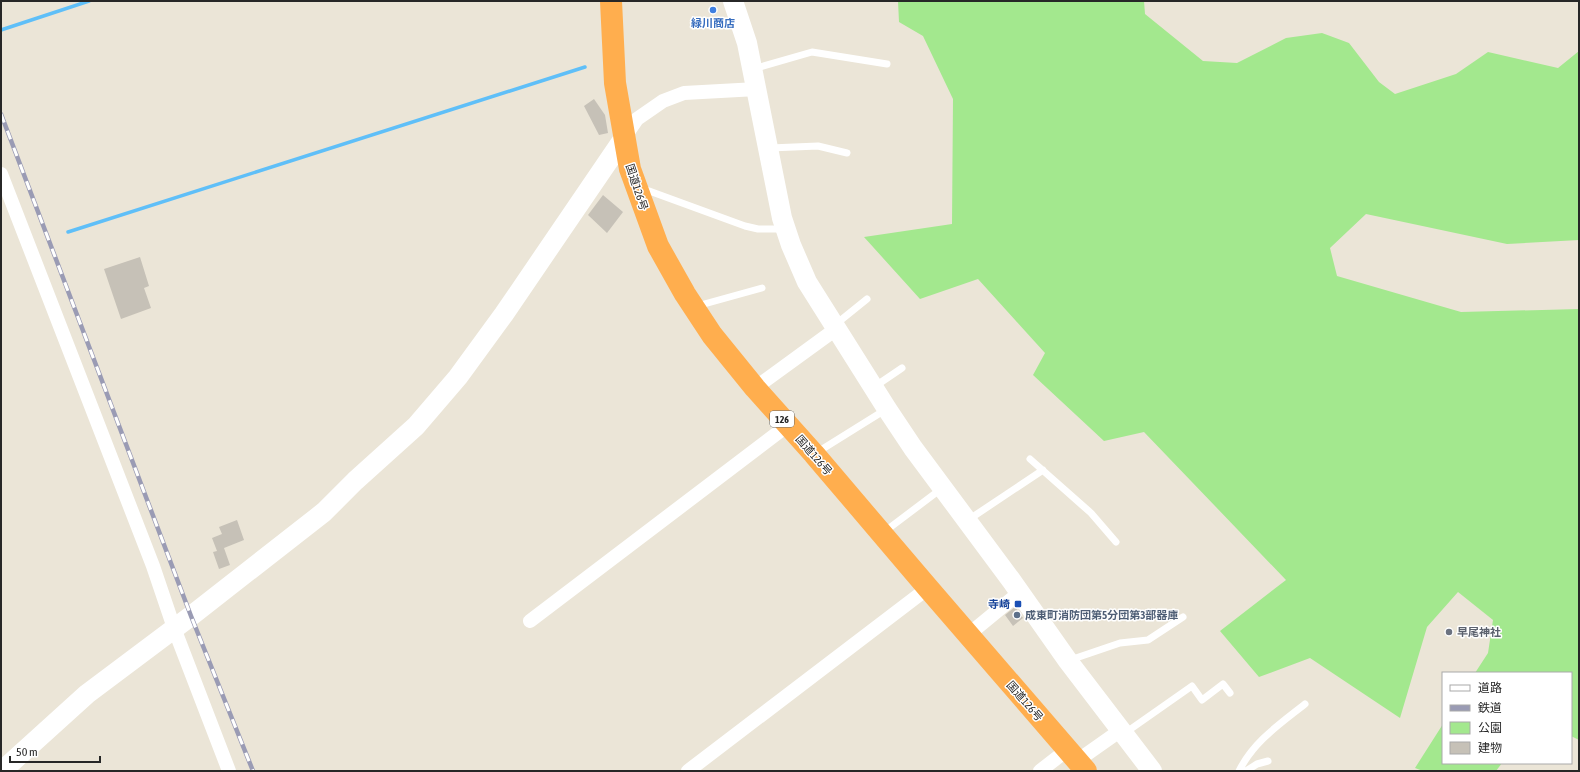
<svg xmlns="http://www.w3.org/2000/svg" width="1580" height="772" font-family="'Asap Condensed','Noto Sans JP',sans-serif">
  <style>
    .green { fill: #a3e88e }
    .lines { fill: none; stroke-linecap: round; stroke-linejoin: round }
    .stream { stroke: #5fbff8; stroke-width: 3.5 }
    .building { fill: #c6c1b7 }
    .lane { stroke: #fff; stroke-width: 7 }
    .street { stroke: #fff; stroke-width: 14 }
    .secondary { stroke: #fff; stroke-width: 20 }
    .highway { stroke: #ffae4e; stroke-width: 22 }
    .rail-casing { stroke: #9a9bb4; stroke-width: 4.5 }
    .rail { stroke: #fff; stroke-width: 3; stroke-dasharray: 9; stroke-linecap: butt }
    .shop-dot { fill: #3f7fe0; stroke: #fff; stroke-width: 1.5 }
    .transit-dot { fill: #1a4fb4; stroke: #fff; stroke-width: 1.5 }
    .service-dot { fill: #5c6f8a; stroke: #fff; stroke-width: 1.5 }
    .worship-dot { fill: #6b7280; stroke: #fff; stroke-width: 1.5 }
    .labels { text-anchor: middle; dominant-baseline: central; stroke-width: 3; stroke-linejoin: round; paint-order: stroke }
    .shield { fill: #fff; stroke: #686868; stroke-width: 1 }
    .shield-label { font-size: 10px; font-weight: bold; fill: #272727 }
    .shop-label { font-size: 11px; font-weight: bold; fill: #366cbe; stroke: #fff }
    .street-label { font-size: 11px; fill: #272727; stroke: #fff }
    .transit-label { font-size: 11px; font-weight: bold; fill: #164399; stroke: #fff; text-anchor: end }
    .service-label { font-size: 11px; font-weight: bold; fill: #4e5e75; stroke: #fff; text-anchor: start }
    .worship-label { font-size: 11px; font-weight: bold; fill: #5b616d; stroke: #fff; text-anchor: start }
  </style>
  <rect width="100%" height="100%" fill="#ebe5d7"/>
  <path class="green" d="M898,1h246l1,13 58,47 34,2 49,-25 36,-5 27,10 30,39 16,12 61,-20 32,-22 70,16 21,-17v189l-72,4 -141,-30 -36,34 7,28 124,36 118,-3v431l-8,-4v-63h-96l13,-20 5,-33 -35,-28 -31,35 -27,91 -90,-60 -51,19 -39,-46 66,-51 -142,-148 -40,9 -71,-66 12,-22 -67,-74 -58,20 -56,-62 88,-13 1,-125 -30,-63 -24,-14z
    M1443,724v39h59l-6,8h-73l-8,-3z"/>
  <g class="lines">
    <path class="stream" d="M1,30l88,-29
      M68,232l517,-165"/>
  </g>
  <path class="building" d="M594,99l11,16 3,18 -9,2 -15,-29z
    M603,195l20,17 -16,21 -19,-18z
    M140,257l9,29 -5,2 7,20 -30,11 -17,-50z
    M237,520l7,20 -20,8 6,17 -11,4 -6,-17 4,-1 -5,-13 10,-4 -3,-7z
    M1015,607l8,11 -10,8 -8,-11z"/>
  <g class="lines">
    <path class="lane" d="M753,69l59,-17 75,12
      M770,148l48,-2 29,7
      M641,188l104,38 13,3h26
      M697,306l65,-18
      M836,324l31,-25
      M874,387l28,-19
      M816,453l69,-43
      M1030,459l61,54 25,29
      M968,520l75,-50
      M884,532l57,-43
      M1070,660l50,-17 28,-3 35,-23
      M1125,733l67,-47 10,14 21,-16 7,9
      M1239,771c15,-30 41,-47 66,-67
      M1246,771l11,-7 11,-3"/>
    <path class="street" d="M624,138l13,-19 26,-18 21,-8 73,-4
      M1,174l152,392 21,62 55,143
      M755,388l81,-59
      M530,621l258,-196
      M968,635l51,-42
      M1077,761l44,-31
      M688,771l240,-183
      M1040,771l27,-21"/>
    <path class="secondary" d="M733,1l14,42 35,175 9,27 16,37 80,127 26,39 98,132 57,81 84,110
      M2,771l85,-77 104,-78 133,-104 31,-31 61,-55 42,-49 46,-63 120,-176"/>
    <path class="highway" d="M611,1l4,82 15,86 28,77 27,48 27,41 43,53 59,66 114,134 158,183"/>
    <defs>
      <path id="rail" d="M1,114l190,502 62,155"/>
    </defs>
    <use href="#rail" class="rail-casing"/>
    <use href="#rail" class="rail"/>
  </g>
  <circle class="shop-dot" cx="713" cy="10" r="4"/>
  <rect class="transit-dot" x="1014" y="600" width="8" height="8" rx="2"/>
  <circle class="service-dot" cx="1017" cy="615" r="4"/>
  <circle class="worship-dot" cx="1449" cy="632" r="4"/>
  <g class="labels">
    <rect class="shield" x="770" y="411" width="24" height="16" rx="3"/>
    <g class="shield-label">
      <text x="782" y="419">126</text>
    </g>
    <g class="shop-label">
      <text x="713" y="23">緑川商店</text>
    </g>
    <g class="street-label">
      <text transform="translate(637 187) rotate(72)">国道126号</text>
      <text transform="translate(814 455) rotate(49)">国道126号</text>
      <text transform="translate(1025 701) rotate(49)">国道126号</text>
    </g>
    <g class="transit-label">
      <text x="1010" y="604">寺崎</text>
    </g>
    <g class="service-label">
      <text x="1025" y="615">成東町消防団第5分団第3部器庫</text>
    </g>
    <g class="worship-label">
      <text x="1457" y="632">早尾神社</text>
    </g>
  </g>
  <rect width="1580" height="772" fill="none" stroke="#272727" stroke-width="4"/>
  <rect x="1442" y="672" width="130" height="92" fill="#ffffff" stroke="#a9a9a9"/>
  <rect x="1450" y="685" width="20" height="6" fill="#ffffff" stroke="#a9a9a9"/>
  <text x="1478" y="692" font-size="12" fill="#272727">道路</text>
  <rect x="1450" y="705" width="20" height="6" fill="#9a9bb4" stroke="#a9a9a9"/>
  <text x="1478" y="712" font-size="12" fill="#272727">鉄道</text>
  <rect x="1450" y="722" width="20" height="12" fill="#a3e88e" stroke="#a9a9a9"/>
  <text x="1478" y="732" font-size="12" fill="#272727">公園</text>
  <rect x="1450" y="742" width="20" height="12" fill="#c6c1b7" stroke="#a9a9a9"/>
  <text x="1478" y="752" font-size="12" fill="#272727">建物</text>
  <path d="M10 756v6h90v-6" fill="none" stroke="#272727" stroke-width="2"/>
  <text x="16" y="756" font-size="12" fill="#272727" stroke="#ffffff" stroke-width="3" paint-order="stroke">50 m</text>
</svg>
